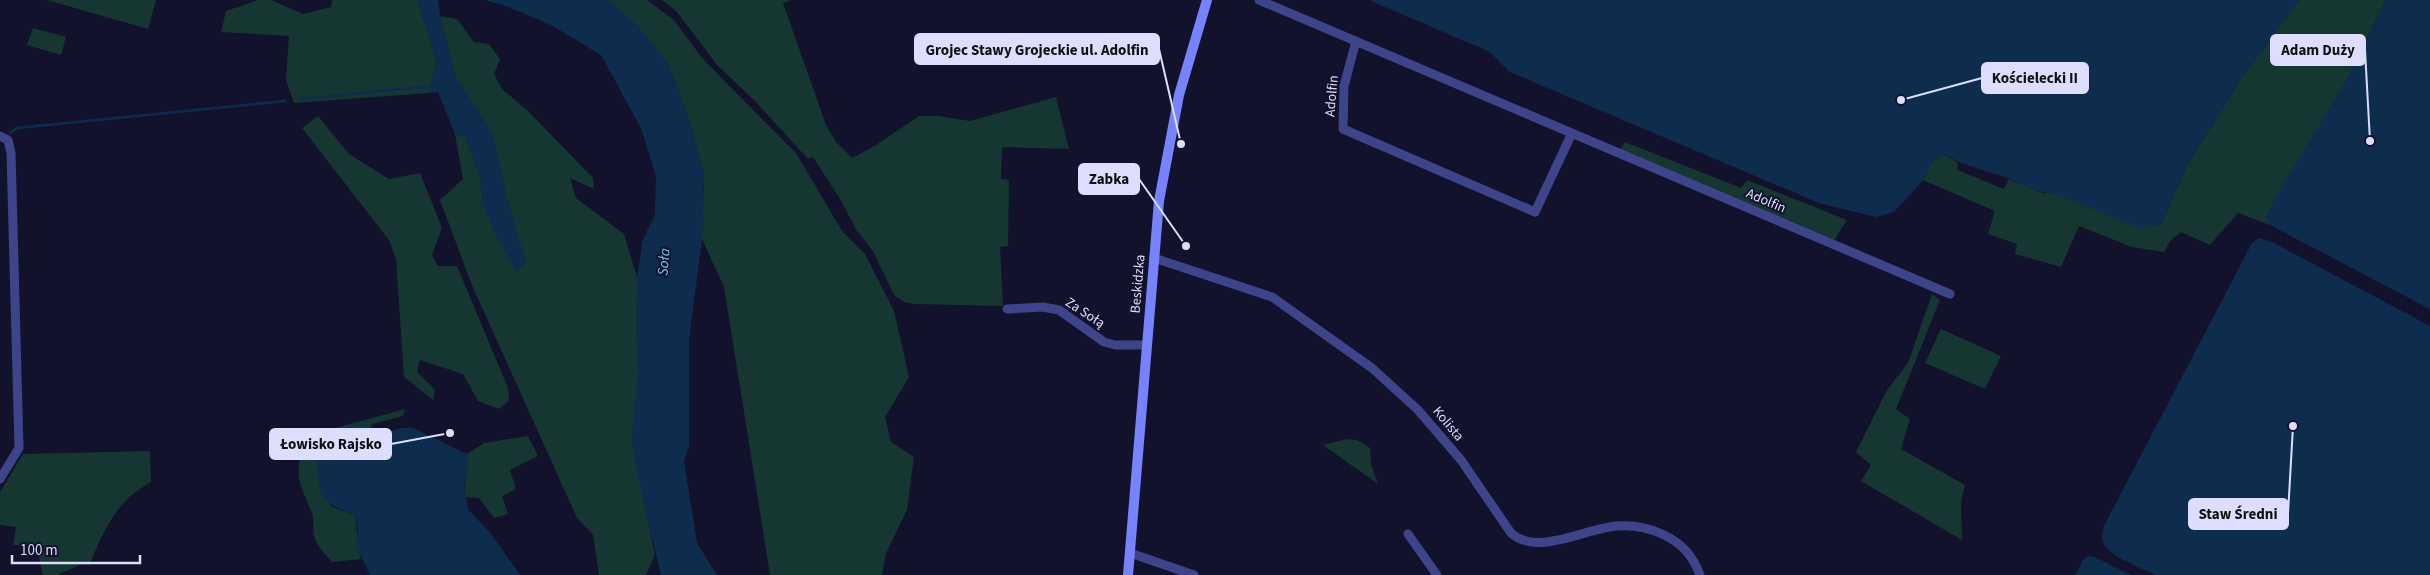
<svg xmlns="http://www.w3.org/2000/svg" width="2430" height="575" font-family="'Source Sans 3',sans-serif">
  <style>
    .green { fill: #153631 }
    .water { fill: #0e2d4e }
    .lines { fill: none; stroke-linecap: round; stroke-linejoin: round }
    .stream { stroke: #0e2d4e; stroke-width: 2.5 }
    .minor { stroke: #3e4489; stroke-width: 9 }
    .secondary { stroke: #7683fc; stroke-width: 10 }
    .labels { text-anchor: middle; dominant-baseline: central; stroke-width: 4; stroke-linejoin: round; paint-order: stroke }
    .street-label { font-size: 14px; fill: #ddddfe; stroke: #13122c }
    .water-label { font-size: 15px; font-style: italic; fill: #6dcbfc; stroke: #13122c }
    .leader { fill: none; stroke: #ddddfe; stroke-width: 2 }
    .callout-dot { fill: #ddddfe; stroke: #13122c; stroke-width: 2 }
    .callout { fill: #ddddfe; stroke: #ddddfe; stroke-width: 2 }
    .callout-label { font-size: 15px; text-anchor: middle; font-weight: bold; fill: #111 }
  </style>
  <rect width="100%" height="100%" fill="#13122c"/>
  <path class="green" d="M47,0h109l-8,29z
    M258,0h13l32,14 28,-7 1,-7h85l20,62 -8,31 -135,10 -8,-23 3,-44 -68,-4 5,-21z
    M605,0h42l27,20 28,38 94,95 46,78 23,23 29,57 15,66 -24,40 6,25 23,15 -7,53 -21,43 -4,22h-112l-46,-288 -22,-48 2,-64 -15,-55 -21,-57 -52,-57z
    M662,0h129l-8,3 43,122 10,17 16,16 24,-13 43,-29h19l32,5 86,-24 13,52 -67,-2 -1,32 8,1 -1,66 -8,1 3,59 -89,-2 -10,-2 -10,-7 -21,-44 -16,-20 -17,-32 -27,-42 -5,2 -54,-59 -37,-35 -40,-53z
    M2299,0h87l-40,81 -79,134 3,10 -32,-12 -28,32 -29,-13 -11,9 -6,11 -32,-5 -53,-21 -18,41 -46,-13 2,-10 -29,-10 7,-23 -72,-31 10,-19 12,-6 12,7 1,8 46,19 5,-10 34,14h10l108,32 25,-58 54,-87z
    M440,16l17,3 17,23 15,2 11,15 -6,15 8,15 27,23 64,66 1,11 -24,-11 6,20 48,36 13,43 1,99 -6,65 23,114 -9,20h-47l-6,-40 -16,-17 -106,-235 -31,-83 23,-21 -8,-45 10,2 15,39 3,28 22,-12 -12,-57 -37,-56z
    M33,28l33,9 -5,18 -34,-10z
    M318,116l31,38 40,25 31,-6 22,55 -10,27 6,11h19l51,122 1,13 -10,8 -21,-8 -15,-27 -43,-14 -3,12 18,18 -2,10 -29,-23 -8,-118 -7,-19 -87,-112z
    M1625,142l116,46 6,-8 100,40 -14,22 -213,-92z
    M1932,294l8,6 -44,109 14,10 -9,30 64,36 -4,17 1,38 -101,-59 10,-16 -15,-13 31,-62 21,-27z
    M1941,329l60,27 -16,33 -60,-26z
    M405,409l-2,7 -31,8 -4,12 -11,-3 -10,5 -16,24h-5l5,44 24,10c3,15 1,28 6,43l-29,3c-6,-7 -16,-17 -18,-26 -2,-7 1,-16 -2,-23 -15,-36 -20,-41 -2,-78z
    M528,436l10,20 -28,14 6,19 -14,7 6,18 -14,4 -15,-20 -14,-1c-1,-15 3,-28 2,-43l17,-11z
    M1347,439l10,1 13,8 1,16 7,20 -55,-39z
    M150,451l1,31c-36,20 -46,47 -62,83l-7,-1 -25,11h-14l-7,-29 -23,-1 3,-18 -16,-2v-33l23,-38z"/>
  <path class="water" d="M417,0h21l2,16 16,62 37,55 12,58 21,71 -9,10 -23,-40 -11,-29 -3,-28 -15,-39 -10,-2 -17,-42 -9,1 8,-31z
    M485,0h120l11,6 23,21 29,36 21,57 15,55 -2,64 -13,101v107l-5,14 13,82 20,32h-56l-21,-89 -8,-45 6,-65 -1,-99 6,-38 12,-24 1,-39 -15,-48 -40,-73 -48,-29 -44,-19z
    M1369,0h930l-59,80 -54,87 -25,58 -21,3 -87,-35c-16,0 -30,-9 -45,-15 -21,-7 -43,-12 -63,-23l-12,6 -10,19 -29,32 -18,5 -57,-14 -309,-131 -20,-20z
    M2386,0h44v309l-160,-84 -3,-10 6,-14 73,-120z
    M2259,238l15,5 156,83v249h-274c-14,-7 -52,-19 -54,-37 0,-3 1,-8 2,-12l148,-283z
    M401,428h12l54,26 1,13 -4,19 4,23 23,25 29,41h-150l-14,-29 2,-17 -3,-13c-38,-17 -33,-15 -39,-55l5,-6 5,7h5l16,-24 10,-5 18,3z
    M2089,556l6,1 36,18h-56l8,-15z"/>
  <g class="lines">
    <path class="stream" d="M300,99l132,-13
      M10,133l7,-5 268,-27"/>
    <path class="minor" d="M1259,0l691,294
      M1356,41l-12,45 -1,43 192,83 37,-79
      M0,136l8,4 3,13 8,295 -19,31
      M1154,258l118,39 100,71 46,42 43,50 50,73c26,24 75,-5 106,-7 15,-1 32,2 45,8 20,9 31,22 38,41
      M1007,309l36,-2 16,3 45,32 11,3h32
      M1408,534l29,41
      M1130,553l64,22"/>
    <path class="secondary" d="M1128,575l31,-374 20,-106 28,-95"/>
  </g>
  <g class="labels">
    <g class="street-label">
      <text transform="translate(1332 96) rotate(-85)">Adolfin</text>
      <text transform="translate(1766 201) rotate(23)">Adolfin</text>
      <text transform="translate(1138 284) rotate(-85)">Beskidzka</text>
      <text transform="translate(1085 313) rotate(33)">Za Sołą</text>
      <text transform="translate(1448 424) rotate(50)">Kolista</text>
    </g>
    <g class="water-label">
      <text transform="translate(664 262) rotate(-86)">Soła</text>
    </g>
  </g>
  <path class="leader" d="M1181 144L1159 49M2370 141L2365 50M1901 100L1982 78M1186 246L1139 179M450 433L391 444M2293 426L2288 514"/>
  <g class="callout-dot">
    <circle cx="1181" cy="144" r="5"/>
    <circle cx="2370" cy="141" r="5"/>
    <circle cx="1901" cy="100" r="5"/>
    <circle cx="1186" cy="246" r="5"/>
    <circle cx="450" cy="433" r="5"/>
    <circle cx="2293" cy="426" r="5"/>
  </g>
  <g class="callout">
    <rect x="915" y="34" width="244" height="30" rx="5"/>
    <rect x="2271" y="35" width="94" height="30" rx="5"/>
    <rect x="1982" y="63" width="106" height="30" rx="5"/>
    <rect x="1079" y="164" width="60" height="30" rx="5"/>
    <rect x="270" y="429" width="121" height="30" rx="5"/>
    <rect x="2189" y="499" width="99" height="30" rx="5"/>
  </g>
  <g class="callout-label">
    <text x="1037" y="55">Grojec Stawy Grojeckie ul. Adolfin</text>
    <text x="2318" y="55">Adam Duży</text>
    <text x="2035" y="83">Kościelecki II</text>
    <text x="1109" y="184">Zabka</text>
    <text x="331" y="449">Łowisko Rajsko</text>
    <text x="2238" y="519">Staw Średni</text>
  </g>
  <path d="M12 555v8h128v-8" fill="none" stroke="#ddddfe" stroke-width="2.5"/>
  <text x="20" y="555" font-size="15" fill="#ddddfe" stroke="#13122c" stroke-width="4" paint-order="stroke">100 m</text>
</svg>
